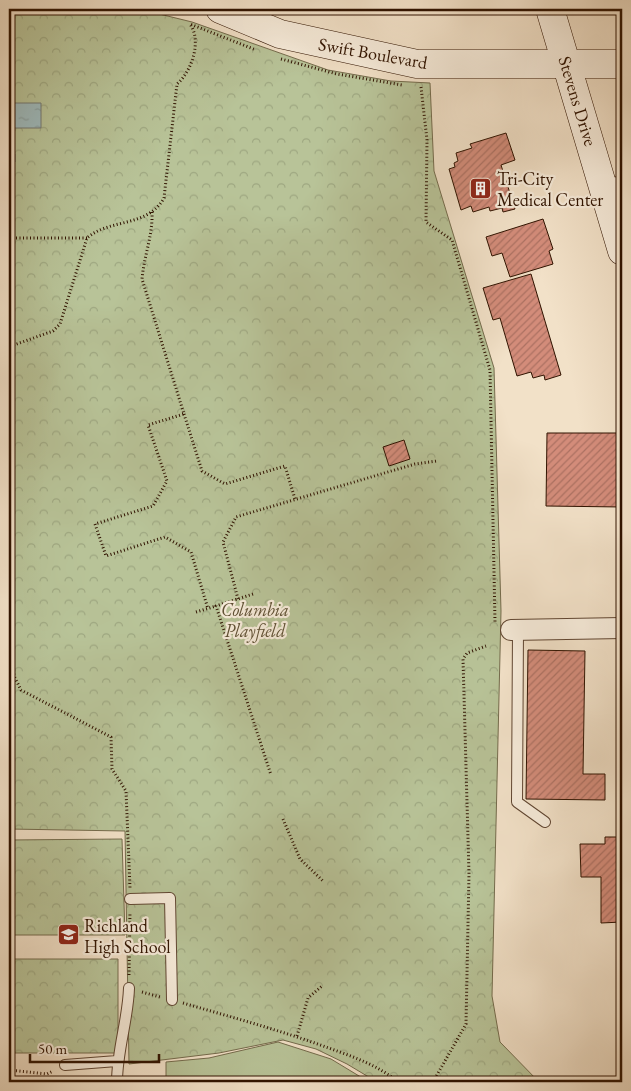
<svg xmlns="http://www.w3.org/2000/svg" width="631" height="1091" font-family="'EB Garamond',serif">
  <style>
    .green { fill: #b8c398; stroke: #746b4c }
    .forest { fill: url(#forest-crowns); stroke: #746b4c }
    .water { fill: url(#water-ripples); stroke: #727872 }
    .building { fill: url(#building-hatch); stroke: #301300 }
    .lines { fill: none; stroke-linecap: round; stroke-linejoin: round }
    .service-casing { stroke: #604632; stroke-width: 12 }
    .minor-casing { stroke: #604632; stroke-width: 22 }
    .secondary-casing { stroke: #301300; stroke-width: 29 }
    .path { stroke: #301300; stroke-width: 3; stroke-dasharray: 1 2.5; stroke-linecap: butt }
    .service { stroke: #f7ecdb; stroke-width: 10 }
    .minor { stroke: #f7ecdb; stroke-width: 20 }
    .secondary { stroke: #f7ecdb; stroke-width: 28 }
    .labels { text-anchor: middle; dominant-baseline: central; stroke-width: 4.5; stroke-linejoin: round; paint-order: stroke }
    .street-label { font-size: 18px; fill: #301300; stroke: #f7ecdb }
    .poi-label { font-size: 18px; fill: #301300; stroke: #f7ecdb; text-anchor: start }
    .park-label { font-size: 18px; font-style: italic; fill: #605135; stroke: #f7ecdb }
  </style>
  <defs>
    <pattern id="forest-crowns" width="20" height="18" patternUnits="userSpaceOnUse" patternTransform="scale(1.25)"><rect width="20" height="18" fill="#b8c398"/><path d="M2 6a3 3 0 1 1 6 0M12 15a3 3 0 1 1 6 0" fill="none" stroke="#9ea781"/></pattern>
    <pattern id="water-ripples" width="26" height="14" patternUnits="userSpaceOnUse" patternTransform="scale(1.25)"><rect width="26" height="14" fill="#9ebbbe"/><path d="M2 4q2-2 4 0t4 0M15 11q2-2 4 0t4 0" fill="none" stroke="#88a0a2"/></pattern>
    <pattern id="building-hatch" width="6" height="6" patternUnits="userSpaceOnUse" patternTransform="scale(1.25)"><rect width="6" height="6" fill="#d38c7a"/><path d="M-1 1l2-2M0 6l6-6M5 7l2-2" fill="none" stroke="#ac7162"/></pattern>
  </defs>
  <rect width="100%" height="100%" fill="#f2e1c8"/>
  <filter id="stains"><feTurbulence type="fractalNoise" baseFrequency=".004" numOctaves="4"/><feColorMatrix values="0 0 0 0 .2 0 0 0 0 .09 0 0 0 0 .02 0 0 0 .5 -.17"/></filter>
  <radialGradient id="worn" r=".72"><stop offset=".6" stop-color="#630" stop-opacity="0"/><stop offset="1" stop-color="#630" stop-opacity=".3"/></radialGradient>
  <path class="green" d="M278,1042l53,17 38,23h-203v-20l43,-4z"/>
  <path class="forest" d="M9,9h130l53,13 136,48 63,11 39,2 4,88 60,197 7,243 -9,385 8,46 39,40h-162l-30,-18 -31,-15 -33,-9 -64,13 -90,11 -4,-233 -116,-2z
    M122,839l3,96h-116v-95z
    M9,959h109v94h-109z"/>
  <path class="water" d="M9,103h32v25h-31v25l5,1v8h-6z"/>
  <path class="building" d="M506,133l9,27 -14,5 14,44 -12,3 -1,-4 -12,3 -1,-4 -16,5 -2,-6 -10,4 -12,-41 6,-2 -1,-4 4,-2 -2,-8 16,-5 -2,-4z
    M543,219l10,30 -4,2 4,13 -43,13 -8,-24 -10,3 -6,-19z
    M531,274l30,101 -16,5 -1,-5 -11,3 -2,-6 -14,4 -17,-58 -7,2 -10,-32z
    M547,433h75v74l-76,-1z
    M404,440l6,19 -21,7 -6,-19z
    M528,650l57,1 -2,123h22v26l-79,-1z
    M605,837h17v85l-21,1v-46h-20l-1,-33h25z"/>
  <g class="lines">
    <defs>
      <path id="service" d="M603,183l19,-1
        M518,630l-1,172 28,20
        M130,899l40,-1 2,102
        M65,1065l52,-4
        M117,1082c0,-32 11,-62 12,-94"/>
      <path id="minor" d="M511,630l111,-2"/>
      <path id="secondary" d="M220,9l60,25 137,30h205
        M550,9l72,242"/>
    </defs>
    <use href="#service" class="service-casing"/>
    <use href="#minor" class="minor-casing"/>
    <use href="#secondary" class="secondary-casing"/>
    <path class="path" d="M281,59l56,15 65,11
      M421,87l6,53 -1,82 26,18 38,130 5,252
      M152,212c1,23 -8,44 -10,67l42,135 -36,11 19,56 -14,25 -58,18 11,32 59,-19 26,15 17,57
      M9,238h78
      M9,355l5,-10 39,-14 7,-7 27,-86c23,-20 60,-10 77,-40l13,-114c15,-13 25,-43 13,-60l66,26
      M184,414l18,57 23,13 60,-18 10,33
      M253,594l-37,12 55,169
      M238,599l-15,-57 13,-25 179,-53 22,-3
      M196,612l20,-6
      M9,657l6,21 6,12 90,47 1,32 14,22 4,97
      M283,819l17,40 23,22
      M129,975l1,-63
      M142,992l18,5
      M183,1003c48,14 96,27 143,44 25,9 52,18 72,35
      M297,1036l11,-38 14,-12
      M9,1070l38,4 6,-3
      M433,1082l33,-58 3,-150 -6,-215 4,-6 19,-7"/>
    <use href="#service" class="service"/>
    <use href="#minor" class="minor"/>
    <use href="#secondary" class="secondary"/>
  </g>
  <defs>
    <symbol id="building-square" viewBox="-11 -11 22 22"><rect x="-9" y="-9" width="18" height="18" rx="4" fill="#8f2418" stroke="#f7ecdb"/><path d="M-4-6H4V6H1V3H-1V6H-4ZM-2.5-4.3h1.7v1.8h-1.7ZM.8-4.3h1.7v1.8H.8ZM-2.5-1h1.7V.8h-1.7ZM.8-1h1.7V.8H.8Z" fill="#fff"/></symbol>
    <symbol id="school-square" viewBox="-11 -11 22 22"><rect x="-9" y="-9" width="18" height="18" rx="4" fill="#8f2418" stroke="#f7ecdb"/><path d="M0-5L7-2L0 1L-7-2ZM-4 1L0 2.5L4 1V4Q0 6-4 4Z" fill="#fff"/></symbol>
  </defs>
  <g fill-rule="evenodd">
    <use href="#building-square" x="468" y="176" width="25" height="25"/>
    <use href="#school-square" x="56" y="922" width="25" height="25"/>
  </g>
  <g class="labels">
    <g class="street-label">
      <text transform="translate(373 53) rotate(10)">Swift Boulevard</text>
      <text transform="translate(578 101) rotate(73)">Stevens Drive</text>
    </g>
    <g class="poi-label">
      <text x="497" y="178">Tri-City<tspan x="497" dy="21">Medical Center</tspan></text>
      <text x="84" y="925">Richland<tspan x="84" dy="21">High School</tspan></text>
    </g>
    <g class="park-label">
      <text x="255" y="609">Columbia<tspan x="255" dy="21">Playfield</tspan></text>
    </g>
  </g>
  <rect width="631" height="1091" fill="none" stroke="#f2e1c8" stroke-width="30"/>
  <rect x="10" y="10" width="611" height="1071" fill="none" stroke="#301300" stroke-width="2.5"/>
  <rect x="15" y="15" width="601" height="1061" fill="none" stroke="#301300"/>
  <path d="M30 1054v8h129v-8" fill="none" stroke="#301300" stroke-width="2.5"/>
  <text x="38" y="1054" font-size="15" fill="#301300" stroke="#f7ecdb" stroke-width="4" paint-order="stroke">50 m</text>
  <rect width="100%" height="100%" filter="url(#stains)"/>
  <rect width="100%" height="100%" fill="url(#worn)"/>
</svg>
